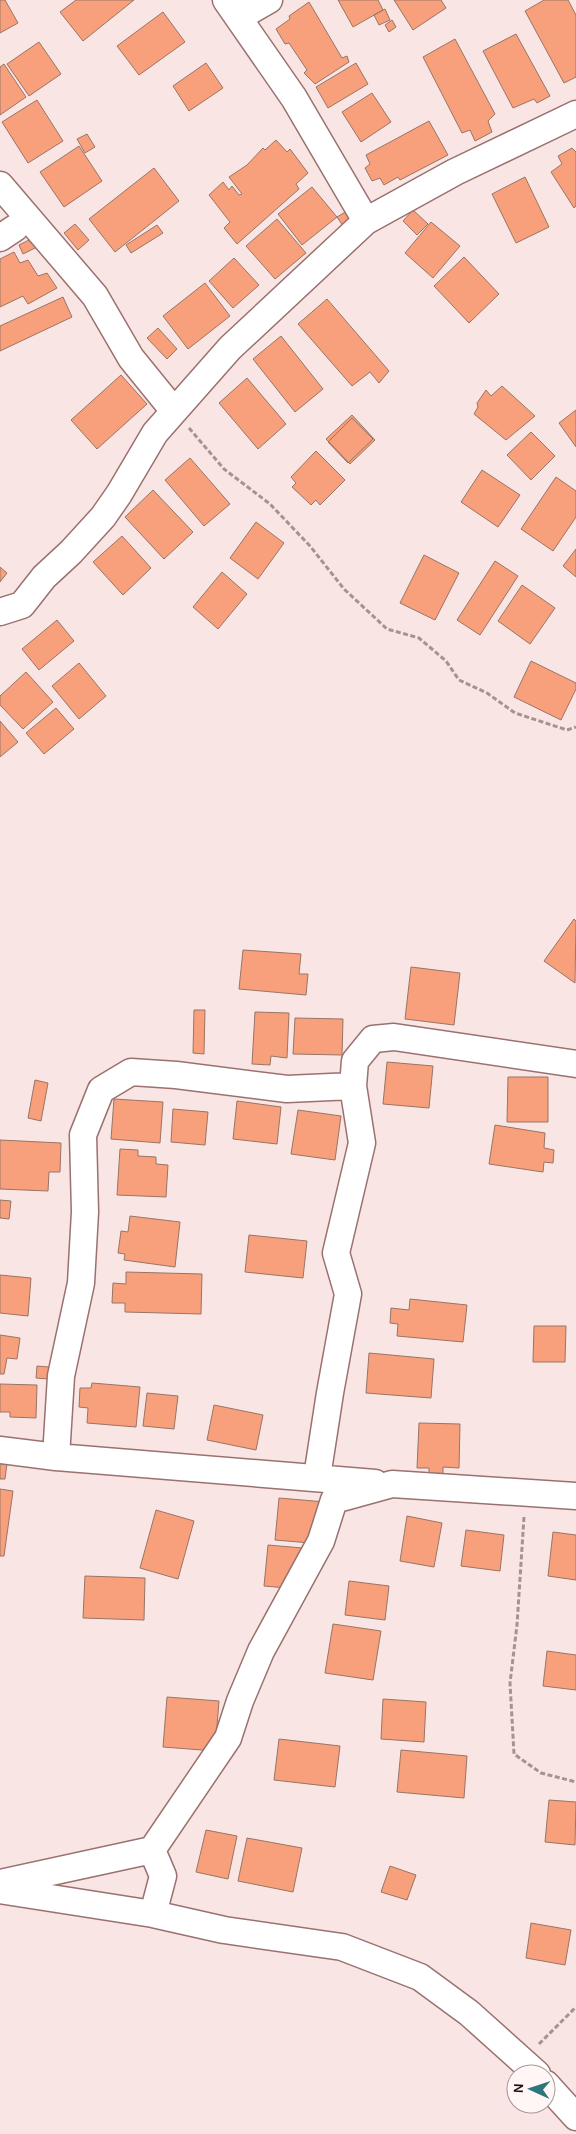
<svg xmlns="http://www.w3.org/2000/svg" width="576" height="2134" font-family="Karla,sans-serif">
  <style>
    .building { fill: #f8a07c; stroke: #997465 }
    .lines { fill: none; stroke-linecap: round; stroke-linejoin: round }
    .minor-casing { stroke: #9a716f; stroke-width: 29 }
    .path { stroke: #a59392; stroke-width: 3; stroke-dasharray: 5 2.5; stroke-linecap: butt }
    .minor { stroke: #fff; stroke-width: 26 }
  </style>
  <rect width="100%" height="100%" fill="#f9e6e4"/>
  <path class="building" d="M0,0h5l13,23 -18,10z
    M76,0h58l-51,41 -23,-29z
    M338,0h40l5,10 -30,17z
    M394,0h47l5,8 -33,22z
    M544,0h24l8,15v62l-12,6 -39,-72z
    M309,2l33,56 5,-2 2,6 -34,22 -11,-11 3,-3 -18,-27 -4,1 -9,-15 14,-10 -1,-3z
    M385,9l5,11 -11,5 -5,-10z
    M163,12l22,30 -46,33 -22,-29z
    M392,20l4,7 -7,5 -4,-7z
    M516,34l34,62 -13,7 -3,-4 -21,9 -30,-57z
    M455,39l40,75 -7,7 4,11 -17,9 -5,-11 -8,3 -39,-76z
    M39,42l22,32 -32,22 -22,-32z
    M206,63l17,25 -34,23 -16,-25z
    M356,63l12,21 -40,24 -12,-21z
    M4,64l22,33 -26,18v-48z
    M372,93l19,29 -30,20 -19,-30z
    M37,100l26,41 -35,22 -26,-41z
    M429,121l19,34 -48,25 -2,-3 -14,8 -4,-7 -8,3 -7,-13 5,-4 -4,-9z
    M87,134l8,13 -10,6 -8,-14z
    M276,140l11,12 3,-3 18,24 -12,11 3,5 -62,55 -13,-16 6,-6 -21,-27 14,-13 6,8 3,-4 7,9 3,-1 -13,-17 18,-12 16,-17 2,2z
    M79,146l23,35 -38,26 -24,-35z
    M572,148l4,4v54l-2,2 -23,-36 11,-8 -4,-8z
    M154,168l25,33 -64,51 -26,-33z
    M525,177l24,50 -33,16 -24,-49z
    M312,187l25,30 -35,28 -24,-31z
    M413,210l15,14 -11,11 -14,-14z
    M347,211l7,12 -9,6 -8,-12z
    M277,219l29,34 -31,26 -29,-33z
    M431,222l29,24 -27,32 -28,-25z
    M75,224l14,16 -11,10 -14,-17z
    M157,225l6,8 -32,20 -5,-8z
    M33,238l4,9 -14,7 -4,-9z
    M14,252l6,11 8,-3 10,16 9,-3 10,15 -29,16 -5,-8 -23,11v-48z
    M464,257l35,37 -30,29 -35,-37z
    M234,258l25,27 -26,23 -24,-27z
    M205,283l25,33 -42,33 -25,-33z
    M63,297l9,20 -72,34v-25z
    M327,299l62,72 -10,12 -9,-11 -18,14 -54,-62z
    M158,328l19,21 -10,10 -20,-21z
    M281,336l42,53 -28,23 -42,-53z
    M121,375l26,29 -50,45 -26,-29z
    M247,378l39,46 -28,25 -39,-46z
    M502,386l33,30 -29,24 -32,-26 4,-7 -1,-4 9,-13 5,6z
    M576,410v37l-17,-24z
    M352,415l23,25 -25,24 -24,-25z
    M352,418l21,21 -25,24 -20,-21z
    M531,432l24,24 -24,24 -24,-25z
    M316,451l29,29 -25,25 -4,-5 -5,5 -19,-18 4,-4 -5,-6z
    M190,458l40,46 -26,22 -39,-46z
    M482,470l38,25 -22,32 -37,-25z
    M556,477l20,14v26l-23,34 -32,-22z
    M153,490l40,42 -29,27 -39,-42z
    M256,522l28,21 -26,36 -28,-21z
    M122,536l29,32 -28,27 -30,-33z
    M576,549v28l-13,-11z
    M424,555l35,18 -24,47 -35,-17z
    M495,561l23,15 -38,59 -23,-15z
    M0,567l7,6 -7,9z
    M222,572l25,22 -29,35 -25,-22z
    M522,585l33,23 -25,36 -32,-23z
    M57,620l17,21 -35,29 -17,-21z
    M531,661l45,22v6l-15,31 -47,-23z
    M79,663l27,33 -27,23 -27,-33z
    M26,672l27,30 -30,27 -23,-24v-9z
    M56,708l18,21 -30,25 -18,-21z
    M0,721l18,21 -18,15z
    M574,919l2,2 -1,62 -31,-22z
    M243,950l58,4 -2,20h9l-2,21 -67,-6z
    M411,967l49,6 -6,52 -49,-6z
    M194,1010h11l-1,44 -11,-1z
    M255,1012l34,1 -2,45 -16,-2 -1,9 -18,-1z
    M295,1018l48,1 -1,36 -49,-1z
    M387,1062l46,4 -4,42 -46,-4z
    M508,1077h40v45h-41z
    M35,1080l13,3 -7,38 -13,-3z
    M114,1099l49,3 -3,41 -49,-4z
    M237,1101l44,6 -4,37 -44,-5z
    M173,1109l35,3 -3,33 -34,-3z
    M298,1110l43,6 -6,44 -44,-6z
    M495,1125l50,8 -1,15 10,2 -1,13 -9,-1 -1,10 -54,-8z
    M0,1140l61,3 -1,29h-11l-1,19 -48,-2z
    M120,1149l18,1v6l18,1v7l12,1 -2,32 -49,-2z
    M0,1200l11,1 -2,18 -9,-1z
    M130,1216l50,6 -5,45 -51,-7 1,-6 -7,-1 3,-22 7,1z
    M249,1235l58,6 -4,37 -58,-6z
    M126,1272l76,2 -1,40 -76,-2v-9h-13l1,-20 13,1z
    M0,1275l31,3 -3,38 -28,-3z
    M410,1299l57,6 -4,37 -66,-6 1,-12 -8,-1 1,-15 18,2z
    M534,1326h32l-1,36h-32z
    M0,1335l20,3 -3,21 -10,-1 -3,16h-4z
    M369,1353l65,6 -3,39 -65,-5z
    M37,1366l12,1 -1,12 -12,-1z
    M92,1383l48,4 -4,40 -49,-4 1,-15 -9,-1 1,-19h11z
    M0,1384l37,1 -1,33 -26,-1v-5h-10z
    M147,1393l31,3 -4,33 -31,-3z
    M214,1405l49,10 -7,35 -49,-10z
    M419,1423l41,1 -1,44 -16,-1v10h-14v-9h-12z
    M0,1462l7,1 -2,16h-5z
    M0,1489l13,2 -9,65h-4z
    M279,1498l58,5 -3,42 -59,-5z
    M156,1510l38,11 -16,58 -38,-11z
    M407,1516l35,7 -8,44 -34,-6z
    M466,1530l38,5 -4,36 -39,-5z
    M553,1532l23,3v45l-28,-4z
    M268,1545l46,4 -4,41 -46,-4z
    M85,1576l60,2 -1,42 -61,-2z
    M349,1581l40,5 -4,34 -40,-5z
    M333,1624l48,7 -8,49 -48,-7z
    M547,1651l29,4v35l-33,-4z
    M167,1697l52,4 -4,50 -52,-4z
    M383,1699l43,3 -2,40 -43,-3z
    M279,1739l61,7 -5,41 -61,-7z
    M401,1750l66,6 -3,42 -67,-6z
    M549,1800l27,2 -1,43 -30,-3z
    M206,1830l31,6 -9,43 -32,-7z
    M247,1838l55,10 -9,44 -55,-11z
    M390,1866l26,9 -9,25 -26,-8z
    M531,1923l40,7 -6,35 -39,-7z"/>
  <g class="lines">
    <defs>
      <path id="minor" d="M226,0l68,98 72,123
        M239,17l30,-17
        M0,185l95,111 36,62 43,53
        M0,238l15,-10
        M0,612l22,-7 22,-28 27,-25 32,-35 16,-23 36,-61 75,-85 136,-127 89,-49 121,-58
        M0,1450l56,7 319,26
        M56,1457l5,-81 20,-93 4,-71 -2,-77 18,-45 30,-18 45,3 111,14 66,-3 2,-25 18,-22 21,-2 182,27
        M317,1477l13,-84 18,-99 -12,-41 26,-110 -9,-57
        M152,1850l11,26 -10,38
        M0,1883l152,-33 76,-112 12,-37 21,-50 60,-110 13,-41 58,-16 184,12
        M0,1890l153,24 71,16 118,17 78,30 49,36 68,61
        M546,2084l30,33"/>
    </defs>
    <use href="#minor" class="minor-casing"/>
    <path class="path" d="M189,428l35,41 46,35 40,42 34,43 43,40 32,9 27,23 13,19 28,13 28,20 52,17 9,-3
      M524,1517l-7,108 -7,58 4,71 27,19 35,9
      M539,2044l37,-37"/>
    <use href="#minor" class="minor"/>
  </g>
  <g transform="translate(531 2089) rotate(273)"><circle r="24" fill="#fff6f5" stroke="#a59999"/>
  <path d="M0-4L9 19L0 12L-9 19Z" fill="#2d767c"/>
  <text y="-8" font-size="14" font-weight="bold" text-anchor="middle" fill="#1d0e0e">N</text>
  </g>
</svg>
